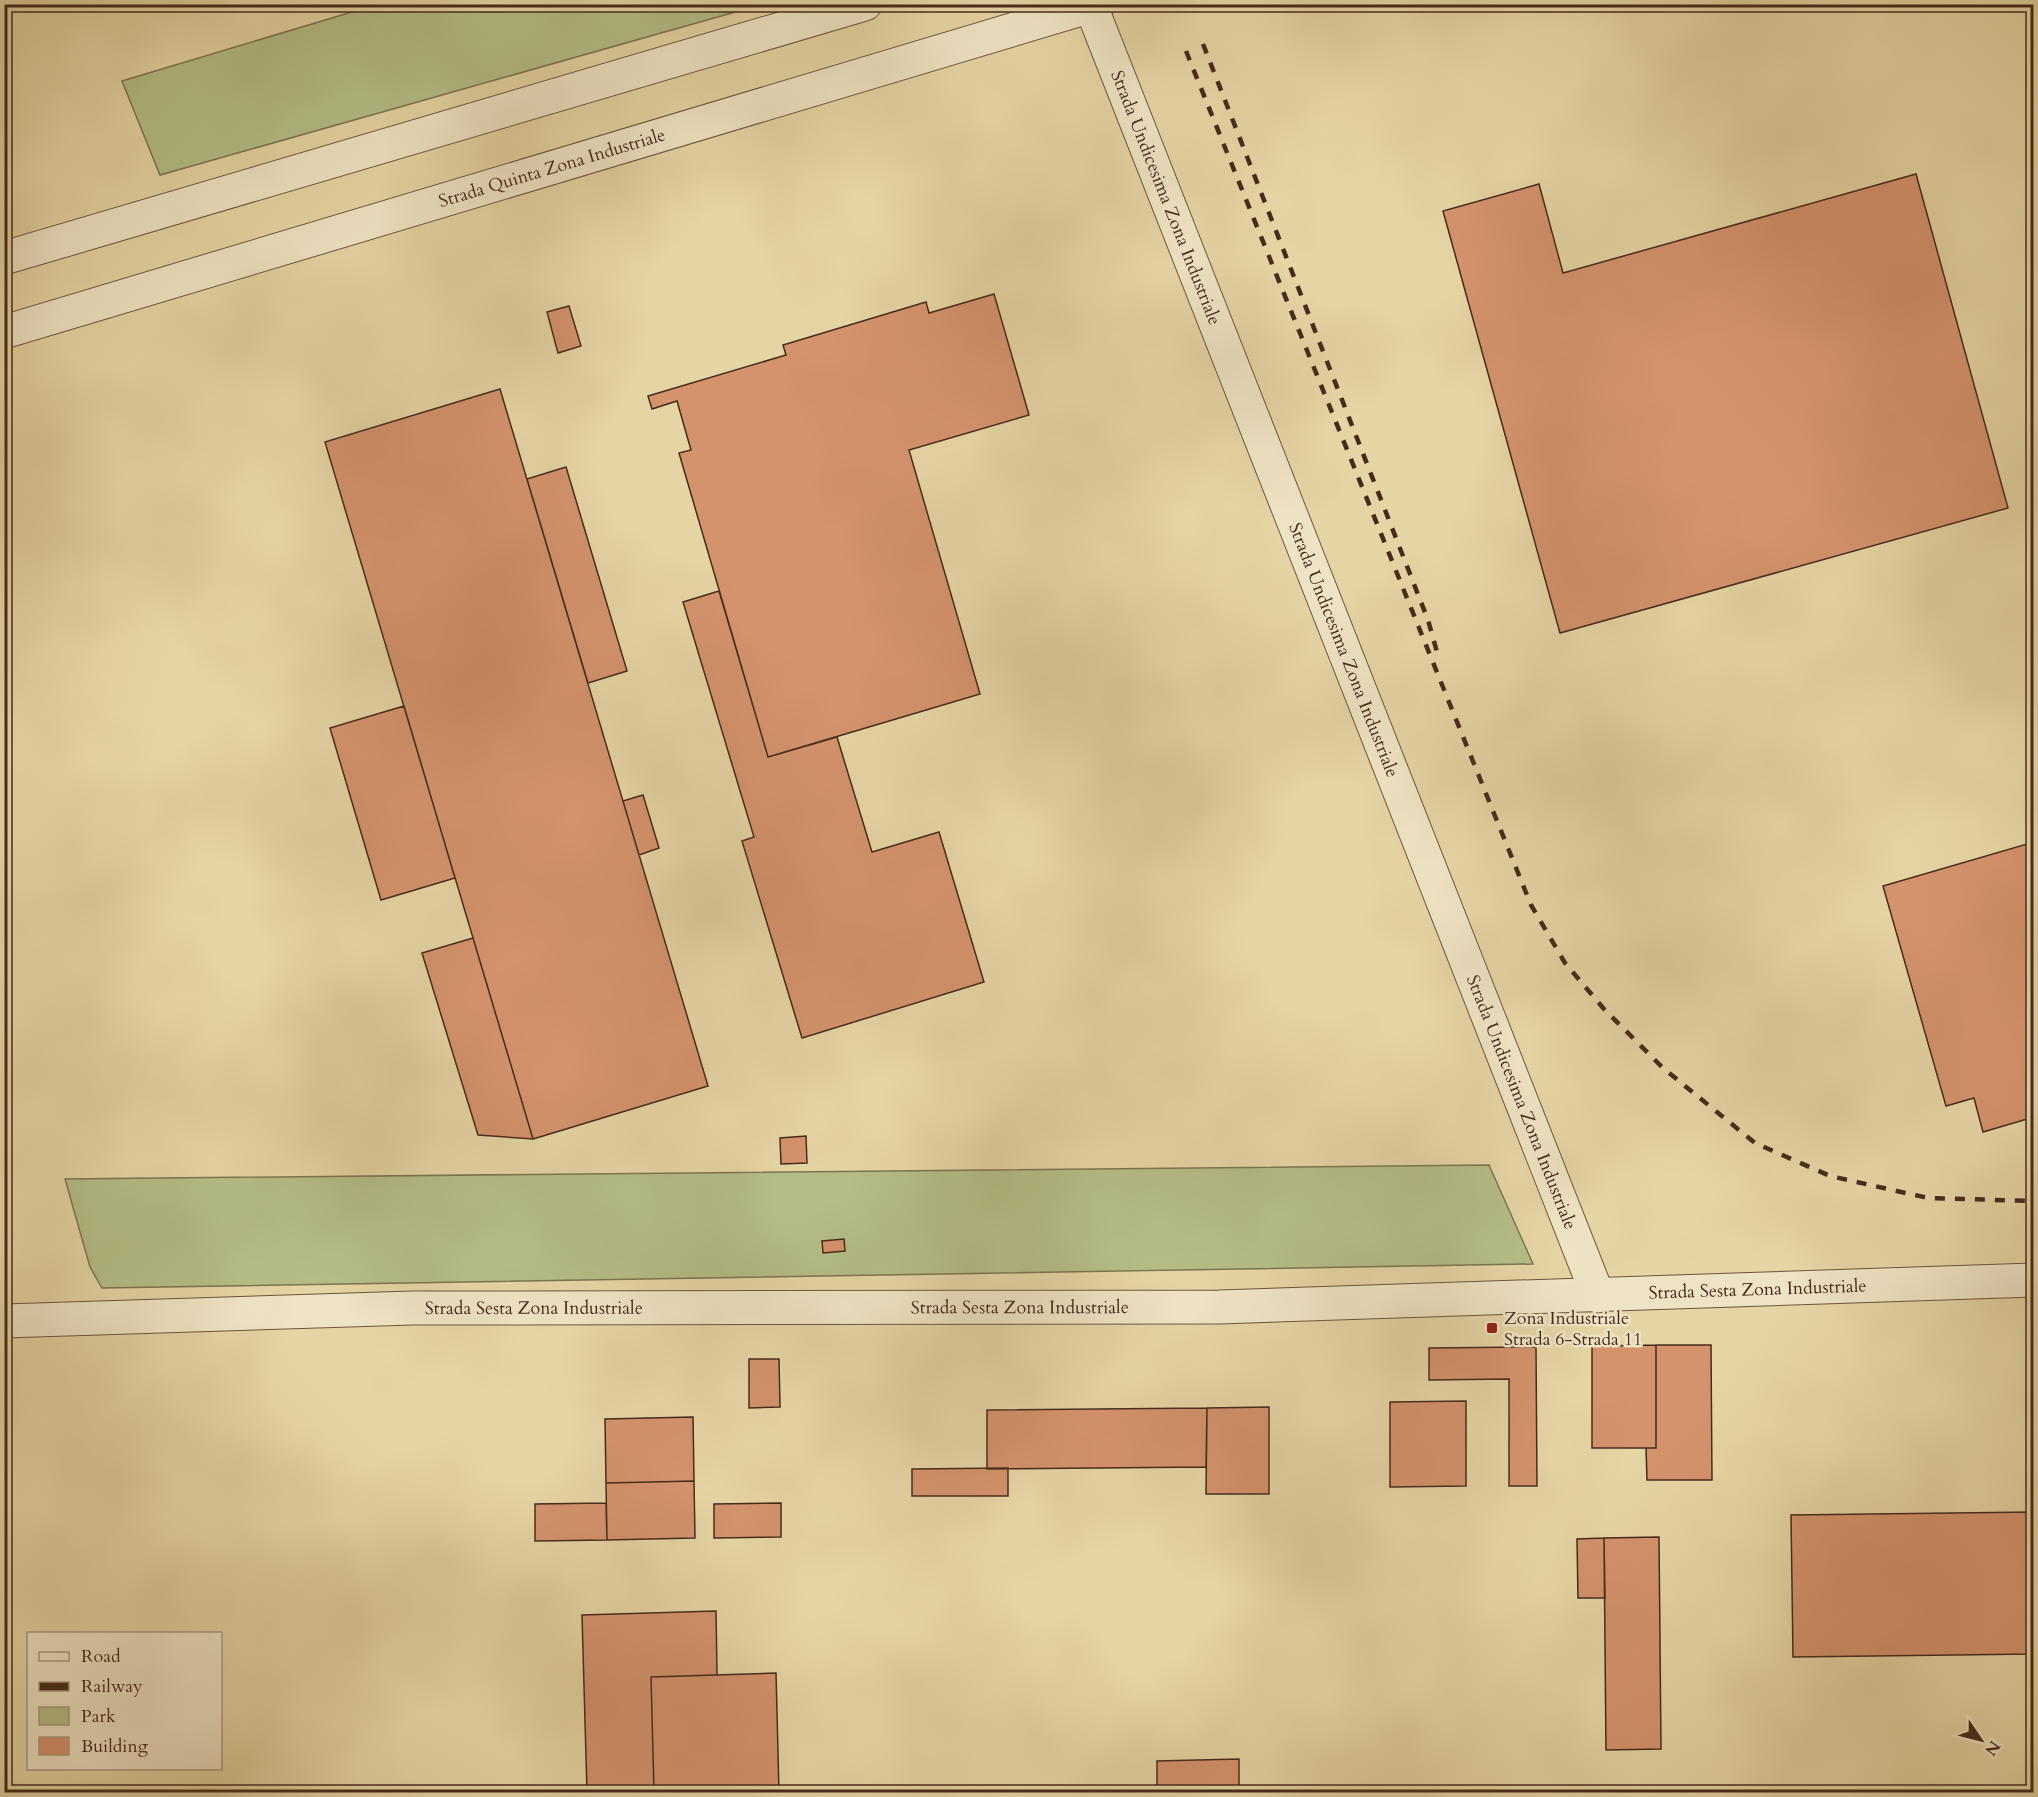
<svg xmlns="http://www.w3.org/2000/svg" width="2038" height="1797" font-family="Cardo,serif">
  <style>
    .green { fill: #b4bd87; stroke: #7d7452; stroke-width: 1.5 }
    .building { fill: #d4926d; stroke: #462b1d; stroke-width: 1.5 }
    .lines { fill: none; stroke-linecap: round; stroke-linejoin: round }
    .minor-casing { stroke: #6e553f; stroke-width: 35 }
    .minor { stroke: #eee3c4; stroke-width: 33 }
    .rail { stroke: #462b1d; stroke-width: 4.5; stroke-dasharray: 10 10; stroke-linecap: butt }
    .poi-dot { fill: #8f2418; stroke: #eee3c4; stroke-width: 2 }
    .labels { text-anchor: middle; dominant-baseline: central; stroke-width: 5; stroke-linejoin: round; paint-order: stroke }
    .street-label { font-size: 18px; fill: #462b1d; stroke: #eee3c4 }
    .poi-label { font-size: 18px; fill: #462b1d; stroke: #eee3c4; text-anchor: start }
  </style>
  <rect width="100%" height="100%" fill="#e5d4a4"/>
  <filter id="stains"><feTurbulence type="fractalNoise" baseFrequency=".00333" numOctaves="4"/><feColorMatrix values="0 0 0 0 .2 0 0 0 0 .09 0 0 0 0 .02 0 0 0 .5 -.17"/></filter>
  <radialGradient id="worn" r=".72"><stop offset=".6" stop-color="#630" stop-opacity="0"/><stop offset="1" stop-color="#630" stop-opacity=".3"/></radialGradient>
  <path class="green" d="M575,4l2,5 16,-5 167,1 -600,170 -38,-94 253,-76z
    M1489,1165l44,99 -1431,24 -12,-21 -25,-88z"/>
  <path class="building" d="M1916,174l92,334 -448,125 -117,-422 96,-27 24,89z
    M994,294l35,121 -120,35 71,244 -212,63 -89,-304 12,-3 -14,-49 -25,8 -4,-13 138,-41 -3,-10 143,-43 3,11z
    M569,306l12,40 -23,7 -11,-41z
    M500,389l208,697 -175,53 -208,-697z
    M566,467l61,204 -39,12 -61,-204z
    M719,591l49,166 69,-20 35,115 67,-20 45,150 -182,56 -60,-197 12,-4 -71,-235z
    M404,706l51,172 -74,22 -51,-172z
    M643,795l16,53 -20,7 -16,-54z
    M2034,842v275l-51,15 -9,-34 -28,8 -63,-220z
    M473,938l60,201 -55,-4 -56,-182z
    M806,1136l1,27 -26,1 -1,-26z
    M844,1239l1,12 -22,2 -1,-12z
    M1656,1345v103h-64v-102z
    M1656,1345h55l1,135h-65l-1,-32h10z
    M1536,1347l1,139h-28v-107l-80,1v-32z
    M749,1359h30l1,48 -31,1z
    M1466,1401v85l-76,1v-85z
    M1269,1407v87h-63l1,-86z
    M1207,1408l-1,59 -219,2v-59z
    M693,1417l1,64 -88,2 -1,-64z
    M1008,1468v28h-96v-27z
    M694,1481l1,57 -88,2 -1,-57z
    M606,1503l1,37 -72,1v-37z
    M781,1503v34l-67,1v-34z
    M2034,1512v142l-241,3 -2,-142z
    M1659,1537l2,212 -55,1 -2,-212z
    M1604,1538l1,60h-27l-1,-59z
    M716,1611l1,64 -66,2 3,115h-67l-5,-177z
    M776,1673l3,119h-125l-3,-115z
    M1239,1759v33h-82v-31z"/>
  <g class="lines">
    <defs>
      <g id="minor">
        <path id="s1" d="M1090,4l508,1292"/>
        <path d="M4,258l861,-254"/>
        <path id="s2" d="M4,332l1094,-328"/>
        <path id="s3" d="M4,1321l408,-13 807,-1 815,-27"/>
      </g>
    </defs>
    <use href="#minor" class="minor-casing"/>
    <use href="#minor" class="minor"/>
    <path class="rail" d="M1203,44l225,576 9,32
      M1186,51l345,854 34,58 39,46 59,59 92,75 75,33 98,22 106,3"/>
  </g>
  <rect class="poi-dot" x="1486" y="1322" width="12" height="12" rx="3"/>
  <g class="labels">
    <g class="street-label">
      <text stroke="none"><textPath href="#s2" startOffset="572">Strada Quinta Zona Industriale</textPath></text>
      <text stroke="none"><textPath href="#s1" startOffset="208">Strada Undicesima Zona Industriale</textPath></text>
      <text stroke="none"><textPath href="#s1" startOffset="694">Strada Undicesima Zona Industriale</textPath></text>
      <text stroke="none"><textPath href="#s1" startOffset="1180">Strada Undicesima Zona Industriale</textPath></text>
      <text stroke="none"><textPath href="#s3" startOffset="1754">Strada Sesta Zona Industriale</textPath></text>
      <text stroke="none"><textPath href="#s3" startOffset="1016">Strada Sesta Zona Industriale</textPath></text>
      <text stroke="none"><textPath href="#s3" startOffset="530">Strada Sesta Zona Industriale</textPath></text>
    </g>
    <g class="poi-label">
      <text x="1504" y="1318">Zona Industriale<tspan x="1504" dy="21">Strada 6-Strada 11</tspan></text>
    </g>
  </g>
  <rect width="2038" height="1797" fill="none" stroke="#e5d4a4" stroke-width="24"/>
  <rect x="6" y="6" width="2026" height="1785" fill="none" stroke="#462b1d" stroke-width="3"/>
  <rect x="12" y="12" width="2014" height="1773" fill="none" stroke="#462b1d" stroke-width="1.5"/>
  <rect x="27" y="1632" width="195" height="138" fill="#eee3c4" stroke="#ab9981" stroke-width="1.5"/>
  <rect x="39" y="1652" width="30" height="9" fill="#eee3c4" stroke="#ab9981" stroke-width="1.5"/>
  <text x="81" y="1662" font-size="18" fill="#462b1d">Road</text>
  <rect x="39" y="1682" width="30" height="9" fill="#462b1d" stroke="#ab9981" stroke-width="1.5"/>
  <text x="81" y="1692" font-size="18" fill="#462b1d">Railway</text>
  <rect x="39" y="1707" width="30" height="18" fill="#b4bd87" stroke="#ab9981" stroke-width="1.5"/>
  <text x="81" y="1722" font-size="18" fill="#462b1d">Park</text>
  <rect x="39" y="1737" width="30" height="18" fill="#d4926d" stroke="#ab9981" stroke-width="1.5"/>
  <text x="81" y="1752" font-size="18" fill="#462b1d">Building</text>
  <g transform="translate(1981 1740) rotate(125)" stroke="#eee3c4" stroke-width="4.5" paint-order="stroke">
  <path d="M0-4.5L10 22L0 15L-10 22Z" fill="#462b1d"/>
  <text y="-9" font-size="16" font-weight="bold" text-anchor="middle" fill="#462b1d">N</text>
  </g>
  <rect width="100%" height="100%" filter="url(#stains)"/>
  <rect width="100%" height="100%" fill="url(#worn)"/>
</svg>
